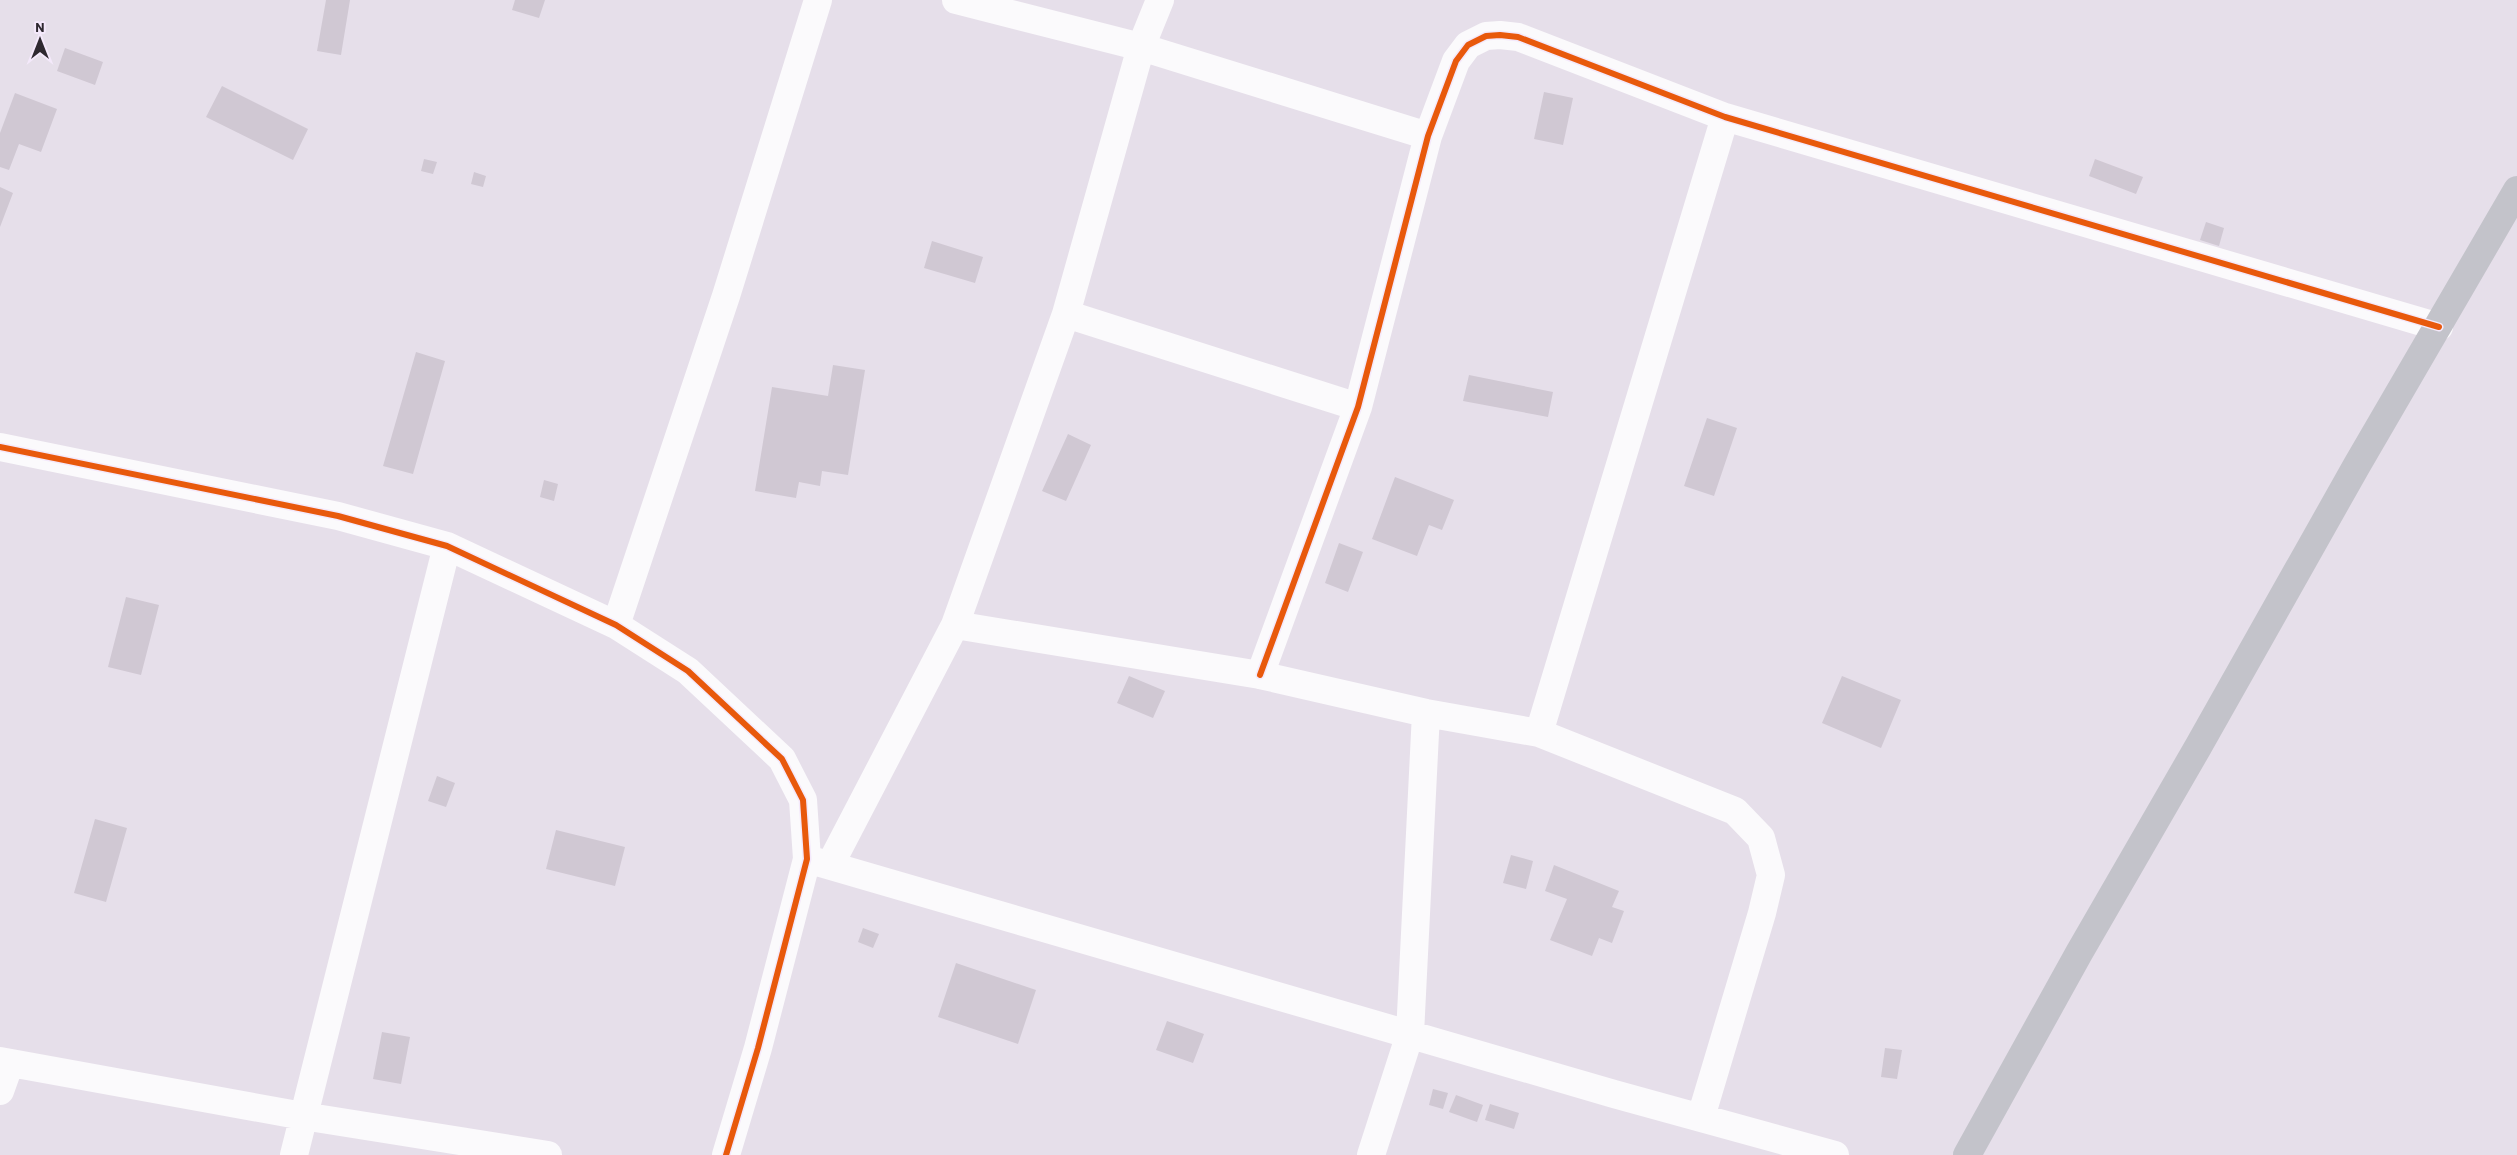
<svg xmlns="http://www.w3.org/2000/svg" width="2517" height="1155" font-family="Barlow,sans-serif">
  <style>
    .building { fill: #d0c8d3 }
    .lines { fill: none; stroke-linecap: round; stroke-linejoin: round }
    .minor { stroke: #fbfafc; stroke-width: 28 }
    .major { stroke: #c3c3ca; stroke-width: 28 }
    .cycleway-casing { stroke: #f4e9fb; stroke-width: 9 }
    .cycleway { stroke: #e8590c; stroke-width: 6 }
  </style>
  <rect width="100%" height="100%" fill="#e6dfea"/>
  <path class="building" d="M326,0h24l-9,55 -24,-4z
    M515,0h30l-6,18 -27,-8z
    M65,48l38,14 -8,23 -38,-14z
    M222,86l86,43 -15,31 -87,-43z
    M1544,92l29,6 -10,47 -29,-6z
    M15,93l42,16 -16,43 -22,-8 -10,26 -9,-3v-34z
    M424,159l13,3 -4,12 -12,-3z
    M2095,159l48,18 -7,17 -47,-18z
    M474,172l12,4 -3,11 -12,-3z
    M0,187l13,6 -13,34z
    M2206,222l18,6 -5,18 -19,-6z
    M932,241l51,16 -8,26 -51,-15z
    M416,352l29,9 -32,113 -30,-8z
    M833,365l32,5 -17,105 -26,-4 -2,15 -21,-4 -3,16 -41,-7 17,-104 56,9z
    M1469,375l84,17 -5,25 -85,-16z
    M1707,418l30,10 -23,68 -30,-10z
    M1068,434l23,11 -25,56 -24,-10z
    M1395,477l59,23 -12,30 -13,-5 -12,31 -45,-17z
    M544,480l14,4 -4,17 -14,-4z
    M1339,543l24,9 -15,40 -23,-9z
    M126,597l33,8 -18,70 -33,-8z
    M1129,676l36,15 -12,27 -36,-15z
    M1842,676l59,24 -20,48 -59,-25z
    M437,776l18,7 -9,24 -18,-6z
    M95,819l32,9 -21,74 -32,-9z
    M556,830l69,17 -10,39 -69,-17z
    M1511,855l22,6 -7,28 -23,-6z
    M1554,865l65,26 -7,16 12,4 -12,32 -13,-5 -7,18 -42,-16 17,-41 -22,-8z
    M863,928l16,6 -6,14 -15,-6z
    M956,963l80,27 -18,54 -80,-27z
    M1167,1021l37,13 -11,29 -37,-13z
    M382,1032l28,5 -9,47 -28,-5z
    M1885,1048l17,2 -5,29 -16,-2z
    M1433,1089l15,4 -5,16 -14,-4z
    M1456,1095l27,10 -6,17 -28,-10z
    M1490,1104l29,9 -5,16 -29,-9z"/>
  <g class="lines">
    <path class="minor" d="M956,0l185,47 287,89
      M1066,314l292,93
      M0,447l338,69 109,30 169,79 72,46 94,88 21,41 4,59 -49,189 -32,107
      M616,625l110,-329 92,-296
      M955,625l305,50 166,38 113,20 196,78 26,27 10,37 -9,38 -61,204
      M1260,675l98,-268 70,-271 28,-75 12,-16 18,-9 14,-1 18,2 207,80 714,210
      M1539,733l186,-616
      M807,859l807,235 221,61
      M830,865l125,-240 111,-311 75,-267 19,-47
      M0,1061l303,55 245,39
      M0,1091l10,-28
      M294,1155l153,-609
      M1371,1155l39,-121 16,-321"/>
    <path class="major" d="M1967,1155l112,-202 119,-206 159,-282 160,-275"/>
    <defs>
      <path id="cycleway" d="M0,447l338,69 109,30 169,79 72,46 94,88 21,41 4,59 -49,189 -32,107
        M1260,675l98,-268 70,-271 28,-75 12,-16 18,-9 14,-1 18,2 207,80 714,210"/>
    </defs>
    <use href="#cycleway" class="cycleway-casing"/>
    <use href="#cycleway" class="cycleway"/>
  </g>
  <g transform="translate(40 40)" stroke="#f4e9fb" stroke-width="4" paint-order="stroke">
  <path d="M0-4L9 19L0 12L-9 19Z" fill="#2e2930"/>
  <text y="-8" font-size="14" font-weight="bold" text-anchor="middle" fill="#2e2930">N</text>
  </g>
</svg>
